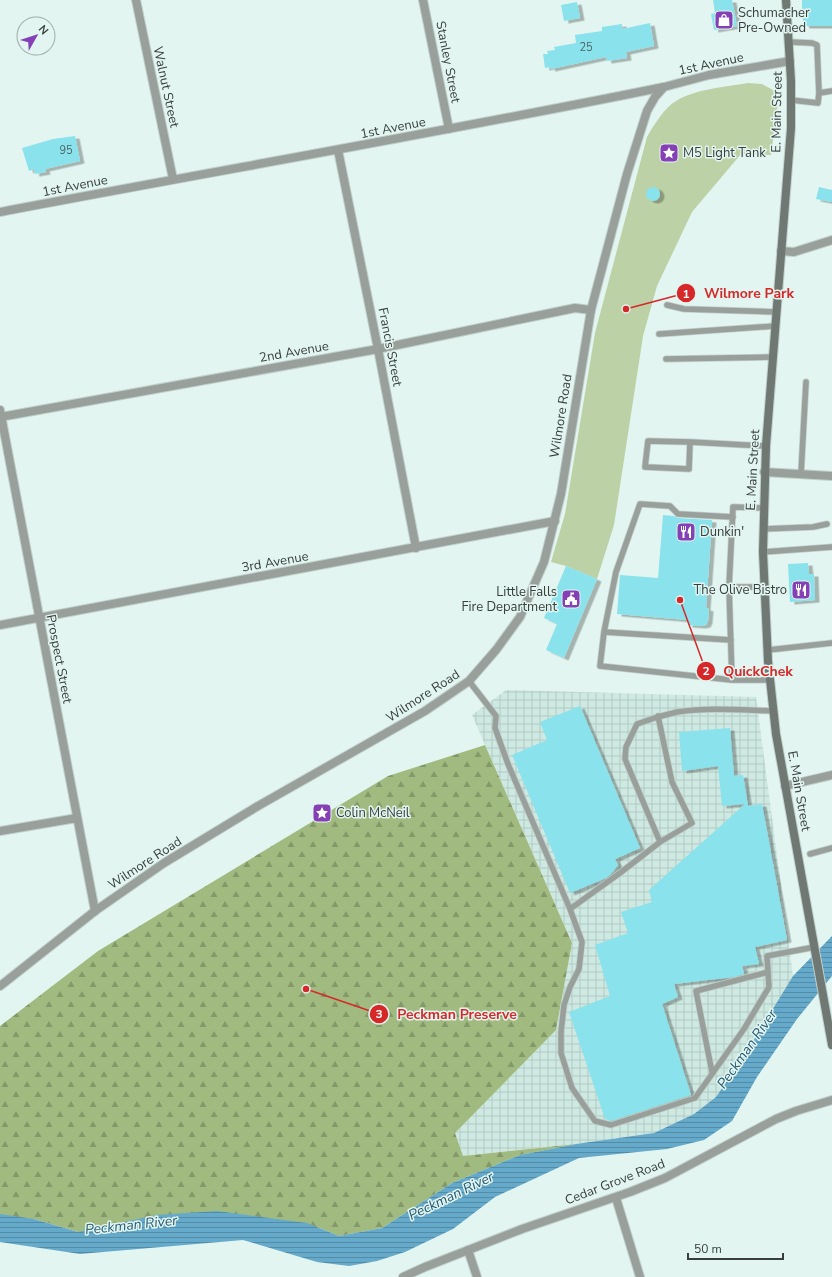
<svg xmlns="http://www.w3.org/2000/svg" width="832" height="1277" font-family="'Nunito Sans',sans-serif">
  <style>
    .industrial { fill: url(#industrial-grid) }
    .green { fill: #bdd1a6 }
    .forest { fill: url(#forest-firs) }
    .water { fill: url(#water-rules) }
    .building { fill: #8ae2ec; filter: url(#shadow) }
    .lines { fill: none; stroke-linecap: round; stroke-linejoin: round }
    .service-casing { stroke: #c0d0cc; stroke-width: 7 }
    .minor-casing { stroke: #c0d0cc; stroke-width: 10 }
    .tertiary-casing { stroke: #c0d0cc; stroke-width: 10 }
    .secondary-casing { stroke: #c0d0cc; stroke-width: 10 }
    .service { stroke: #999f9a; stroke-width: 5.5 }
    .minor { stroke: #999f9a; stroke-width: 8 }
    .tertiary { stroke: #999f9a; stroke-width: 8 }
    .secondary { stroke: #6f7872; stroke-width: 8 }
    .labels { text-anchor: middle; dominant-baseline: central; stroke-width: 3; stroke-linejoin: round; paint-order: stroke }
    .number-label { font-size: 11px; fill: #4c6768 }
    .poi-label { font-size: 13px; fill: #373e3c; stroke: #e2f5f0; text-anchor: start }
    .street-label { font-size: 13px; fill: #373e3c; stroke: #e2f5f0 }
    .water-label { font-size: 14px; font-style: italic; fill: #245a73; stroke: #e2f5f0 }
    .leader { fill: none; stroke: #d62828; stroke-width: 1.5 }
    .callout-dot { fill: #d62828; stroke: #e2f5f0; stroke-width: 1.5 }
    .mark-label { font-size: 12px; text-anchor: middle; font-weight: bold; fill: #fff }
    .callout-label { font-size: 14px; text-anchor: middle; font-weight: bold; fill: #d62828; stroke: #e2f5f0; stroke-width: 3; stroke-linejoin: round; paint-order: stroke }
  </style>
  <defs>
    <pattern id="industrial-grid" width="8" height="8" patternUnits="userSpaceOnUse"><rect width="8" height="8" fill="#cee9e2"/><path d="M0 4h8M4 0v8" fill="none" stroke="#b2c9c3"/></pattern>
    <pattern id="forest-firs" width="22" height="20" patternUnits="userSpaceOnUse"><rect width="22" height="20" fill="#a1ba7f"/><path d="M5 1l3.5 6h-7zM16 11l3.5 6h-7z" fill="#849969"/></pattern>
    <pattern id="water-rules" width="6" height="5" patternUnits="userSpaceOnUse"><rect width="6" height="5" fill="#65aacb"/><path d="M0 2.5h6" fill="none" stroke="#548ca6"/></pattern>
    <filter id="shadow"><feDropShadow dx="4.5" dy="2.5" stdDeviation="0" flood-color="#0004"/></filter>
  </defs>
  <rect width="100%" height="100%" fill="#e2f5f0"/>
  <path class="industrial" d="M506,690l250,7 37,279 -49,80 -28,41 -22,17 -40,19 -78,11 -113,12 -8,-23 101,-103 16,-87 -100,-228z"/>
  <path class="green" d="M748,83l14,1 11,6 5,12 -7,53 -30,-1 -49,58 -35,74 -14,50 -29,189 -17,54 -31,-13 -15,-4 14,-48 30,-181 52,-196c7,-12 17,-29 29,-36 19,-12 50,-14 72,-18z"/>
  <path class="forest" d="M485,745l87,198 -16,87 -101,103 8,23 113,-12 -56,11 -68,28 -70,45 -43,8 -22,-9 -239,5 -44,-13 -34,15v-208l98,-75 290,-175z"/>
  <path class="water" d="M832,936v40l-35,43 -40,58 -25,44 -28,19 -37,9 -88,9 -84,39 -42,32 -48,23 -28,9 -28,5 -32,-4 -74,-22 -163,14 -80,-12v-28l34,5 44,13 78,-17 61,-4 90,12 32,13 43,-8 70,-45 68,-28 56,-11 78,-11 40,-19 22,-17 28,-41 49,-80z"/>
  <path class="building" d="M713,0h19l5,26 -23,4 -3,-16 4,-1z
    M802,0h30v26h-27l-3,-9z
    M577,2l3,16 -16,3 -3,-16z
    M650,23l4,23 -28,6 1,6 -20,3 -1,-4 -55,12 -1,-2 -5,1 -2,-14h5l-1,-3 8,-1 -1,-3 22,-4 -1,-8 27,-4v-4l20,-3v5z
    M75,136l5,25 -35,8 1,3 -11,2 -1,-5 -5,2 -7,-23 31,-9z
    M819,187l13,3v12l-16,-3z
    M646 194a7 7 0 1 1 14 0a7 7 0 1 1-14 0Z
    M663,515l11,1 4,2 34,2 -6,88 3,1 -1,12 -2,4 -5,1 -13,-1v-5l-71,-6 3,-39 38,3z
    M808,563l1,11h5l1,26 -25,2 -2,-38z
    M566,566l31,13 -33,79 -18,-8 11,-26 -13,-6z
    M580,706l60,142 -25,11 3,6 -7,9 -5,4 -36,15 -58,-138 35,-15 -7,-18z
    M730,728l4,48 9,-1 5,31 14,-2 25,136 -32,7 4,17 -17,2 2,8 -10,3 -60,7 4,13 -16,7 29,91 -80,26 -6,-2 -36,-107 41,-16 -15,-51 33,-12 -7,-21 31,-10 -3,-12 96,-86 -23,2 -4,-40 -36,5 -3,-39z"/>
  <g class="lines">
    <defs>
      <path id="service" d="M789,42l23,1 5,2 2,48
        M791,100l27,3 1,-10 13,-2
        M667,305l17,4 92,3
        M659,334l116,-8
        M666,359l107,-2
        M690,442l-1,27 -44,-2 3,-26 42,1 76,4
        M801,474l5,-92
        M763,529l50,-2 14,-3
        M763,552l69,-5
        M729,587l4,-80 31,1
        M765,587h-36l3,93h38
        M604,632l127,8
        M768,650l64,-7
        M732,680l-132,-14 4,-34 12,-60 24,-68 30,2 8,8 55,3
        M469,681l27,35 -1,12 13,36 62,145 50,-36 40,-31 -35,-83 1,-12 11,-23c13,-5 26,-9 40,-12 31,-5 65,-2 96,-1
        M658,716l14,66 20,41 -32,19
        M810,854l22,-6
        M570,909l12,33 -3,27 -9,18 -6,18 -3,27v21l11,35 23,33 16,4 84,-27 49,-69 25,-42 -2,-31 48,-9
        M712,1072l-16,-81 72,-19"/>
      <path id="minor" d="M136,0l37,179
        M423,0l26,129
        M338,150l40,199 38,199
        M0,212c221,-42 443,-80 664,-125
        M781,251l13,1 38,-12
        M0,410l95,501
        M0,417l378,-68 197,-41 16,2
        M764,472l68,4
        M0,625l555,-104
        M785,786l47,-11
        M0,831l77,-13
        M616,1198l24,79
        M468,1250l9,27"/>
      <path id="tertiary" d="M0,986l95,-75 69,-48 94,-57 167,-95 44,-30 27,-31 24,-33 24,-55 17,-68 30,-184 36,-136 20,-63 8,-14 9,-10 45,-12 81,-14
        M403,1277l22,-10 97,-38 108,-37 35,-14 111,-59 20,-8 36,-11"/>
      <path id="secondary" d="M786,0l5,81v47l-25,318 -3,106 5,109 8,73 56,311"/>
    </defs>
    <use href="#service" class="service-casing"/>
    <use href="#minor" class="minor-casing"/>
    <use href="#tertiary" class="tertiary-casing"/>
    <use href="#secondary" class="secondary-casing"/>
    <use href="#service" class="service"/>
    <use href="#minor" class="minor"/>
    <use href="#tertiary" class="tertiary"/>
    <use href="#secondary" class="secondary"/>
  </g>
  <defs>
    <symbol id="shop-square" viewBox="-11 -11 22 22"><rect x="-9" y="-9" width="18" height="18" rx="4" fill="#8440b4" stroke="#e2f5f0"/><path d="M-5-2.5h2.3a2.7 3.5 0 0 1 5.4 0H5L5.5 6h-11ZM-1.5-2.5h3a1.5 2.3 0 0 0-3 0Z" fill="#fff"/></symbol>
    <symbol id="sight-square" viewBox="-11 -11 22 22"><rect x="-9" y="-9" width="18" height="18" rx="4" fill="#8440b4" stroke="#e2f5f0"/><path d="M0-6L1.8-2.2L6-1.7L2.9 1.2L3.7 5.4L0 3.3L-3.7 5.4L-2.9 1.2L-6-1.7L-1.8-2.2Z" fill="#fff"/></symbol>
    <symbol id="restaurant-square" viewBox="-11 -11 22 22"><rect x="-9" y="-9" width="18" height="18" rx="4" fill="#8440b4" stroke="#e2f5f0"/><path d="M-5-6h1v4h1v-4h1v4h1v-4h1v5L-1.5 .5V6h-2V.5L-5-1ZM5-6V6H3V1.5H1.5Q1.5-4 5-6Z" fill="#fff"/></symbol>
    <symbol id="civic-square" viewBox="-11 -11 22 22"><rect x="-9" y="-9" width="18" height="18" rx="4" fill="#8440b4" stroke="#e2f5f0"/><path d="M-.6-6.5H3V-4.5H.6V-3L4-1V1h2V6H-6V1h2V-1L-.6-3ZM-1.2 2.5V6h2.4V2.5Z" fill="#fff"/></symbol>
  </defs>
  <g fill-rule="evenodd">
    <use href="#shop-square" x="713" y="9" width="22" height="22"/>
    <use href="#sight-square" x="658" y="142" width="22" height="22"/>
    <use href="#restaurant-square" x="675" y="521" width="22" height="22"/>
    <use href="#restaurant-square" x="790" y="579" width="22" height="22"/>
    <use href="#civic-square" x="560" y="588" width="22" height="22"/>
    <use href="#sight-square" x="311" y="802" width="22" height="22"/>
  </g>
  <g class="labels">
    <g class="number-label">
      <text x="586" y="47">25</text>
      <text x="66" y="150">95</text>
    </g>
    <g class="poi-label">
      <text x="738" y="13">Schumacher<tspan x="738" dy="15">Pre-Owned</tspan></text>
      <text x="683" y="153">M5 Light Tank</text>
      <text x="700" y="532">Dunkin'</text>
      <text x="787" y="590" text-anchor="end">The Olive Bistro</text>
      <text x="557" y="592" text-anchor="end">Little Falls<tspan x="557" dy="15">Fire Department</tspan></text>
      <text x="336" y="813">Colin McNeil</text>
    </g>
    <g class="street-label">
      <text transform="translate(448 62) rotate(79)">Stanley Street</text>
      <text transform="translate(711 64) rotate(-12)">1st Avenue</text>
      <text transform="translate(166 87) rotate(78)">Walnut Street</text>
      <text transform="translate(777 112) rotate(-89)">E. Main Street</text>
      <text transform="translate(393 128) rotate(-11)">1st Avenue</text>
      <text transform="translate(75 186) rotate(-11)">1st Avenue</text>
      <text transform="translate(390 347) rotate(79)">Francis Street</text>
      <text transform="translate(294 352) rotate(-10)">2nd Avenue</text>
      <text transform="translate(561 416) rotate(-81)">Wilmore Road</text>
      <text transform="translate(753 470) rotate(-87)">E. Main Street</text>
      <text transform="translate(275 562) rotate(-10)">3rd Avenue</text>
      <text transform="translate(59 659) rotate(79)">Prospect Street</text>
      <text transform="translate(423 696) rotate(-33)">Wilmore Road</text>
      <text transform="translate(799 791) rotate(80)">E. Main Street</text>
      <text transform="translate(145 863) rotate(-33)">Wilmore Road</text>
      <text transform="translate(615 1182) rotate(-21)">Cedar Grove Road</text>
    </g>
    <g class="water-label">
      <text transform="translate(747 1049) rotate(-55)">Peckman River</text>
      <text transform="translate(451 1196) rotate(-26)">Peckman River</text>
      <text transform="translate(131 1225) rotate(-6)">Peckman River</text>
    </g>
  </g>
  <path class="leader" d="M626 309L686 293M680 600L706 671M306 989L379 1014"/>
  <g class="callout-dot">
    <circle cx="626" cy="309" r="4"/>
    <circle cx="680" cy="600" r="4"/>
    <circle cx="306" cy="989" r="4"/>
    <circle cx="686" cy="293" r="10"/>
    <circle cx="706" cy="671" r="10"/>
    <circle cx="379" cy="1014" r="10"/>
  </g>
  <g class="mark-label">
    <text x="686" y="298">1</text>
    <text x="706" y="675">2</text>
    <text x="379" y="1018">3</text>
  </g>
  <g class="callout-label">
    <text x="749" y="298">Wilmore Park</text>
    <text x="758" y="676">QuickChek</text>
    <text x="457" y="1019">Peckman Preserve</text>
  </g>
  <g transform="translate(36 36) rotate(51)"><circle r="19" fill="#e2f5f0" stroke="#9eaca8"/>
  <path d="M0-3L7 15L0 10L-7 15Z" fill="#8440b4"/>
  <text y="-6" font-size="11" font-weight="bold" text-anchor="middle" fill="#373e3c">N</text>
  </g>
  <path d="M688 1253v6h95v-6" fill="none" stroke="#373e3c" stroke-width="2"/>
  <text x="694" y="1253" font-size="12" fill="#373e3c" stroke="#e2f5f0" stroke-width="3" paint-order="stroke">50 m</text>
</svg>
